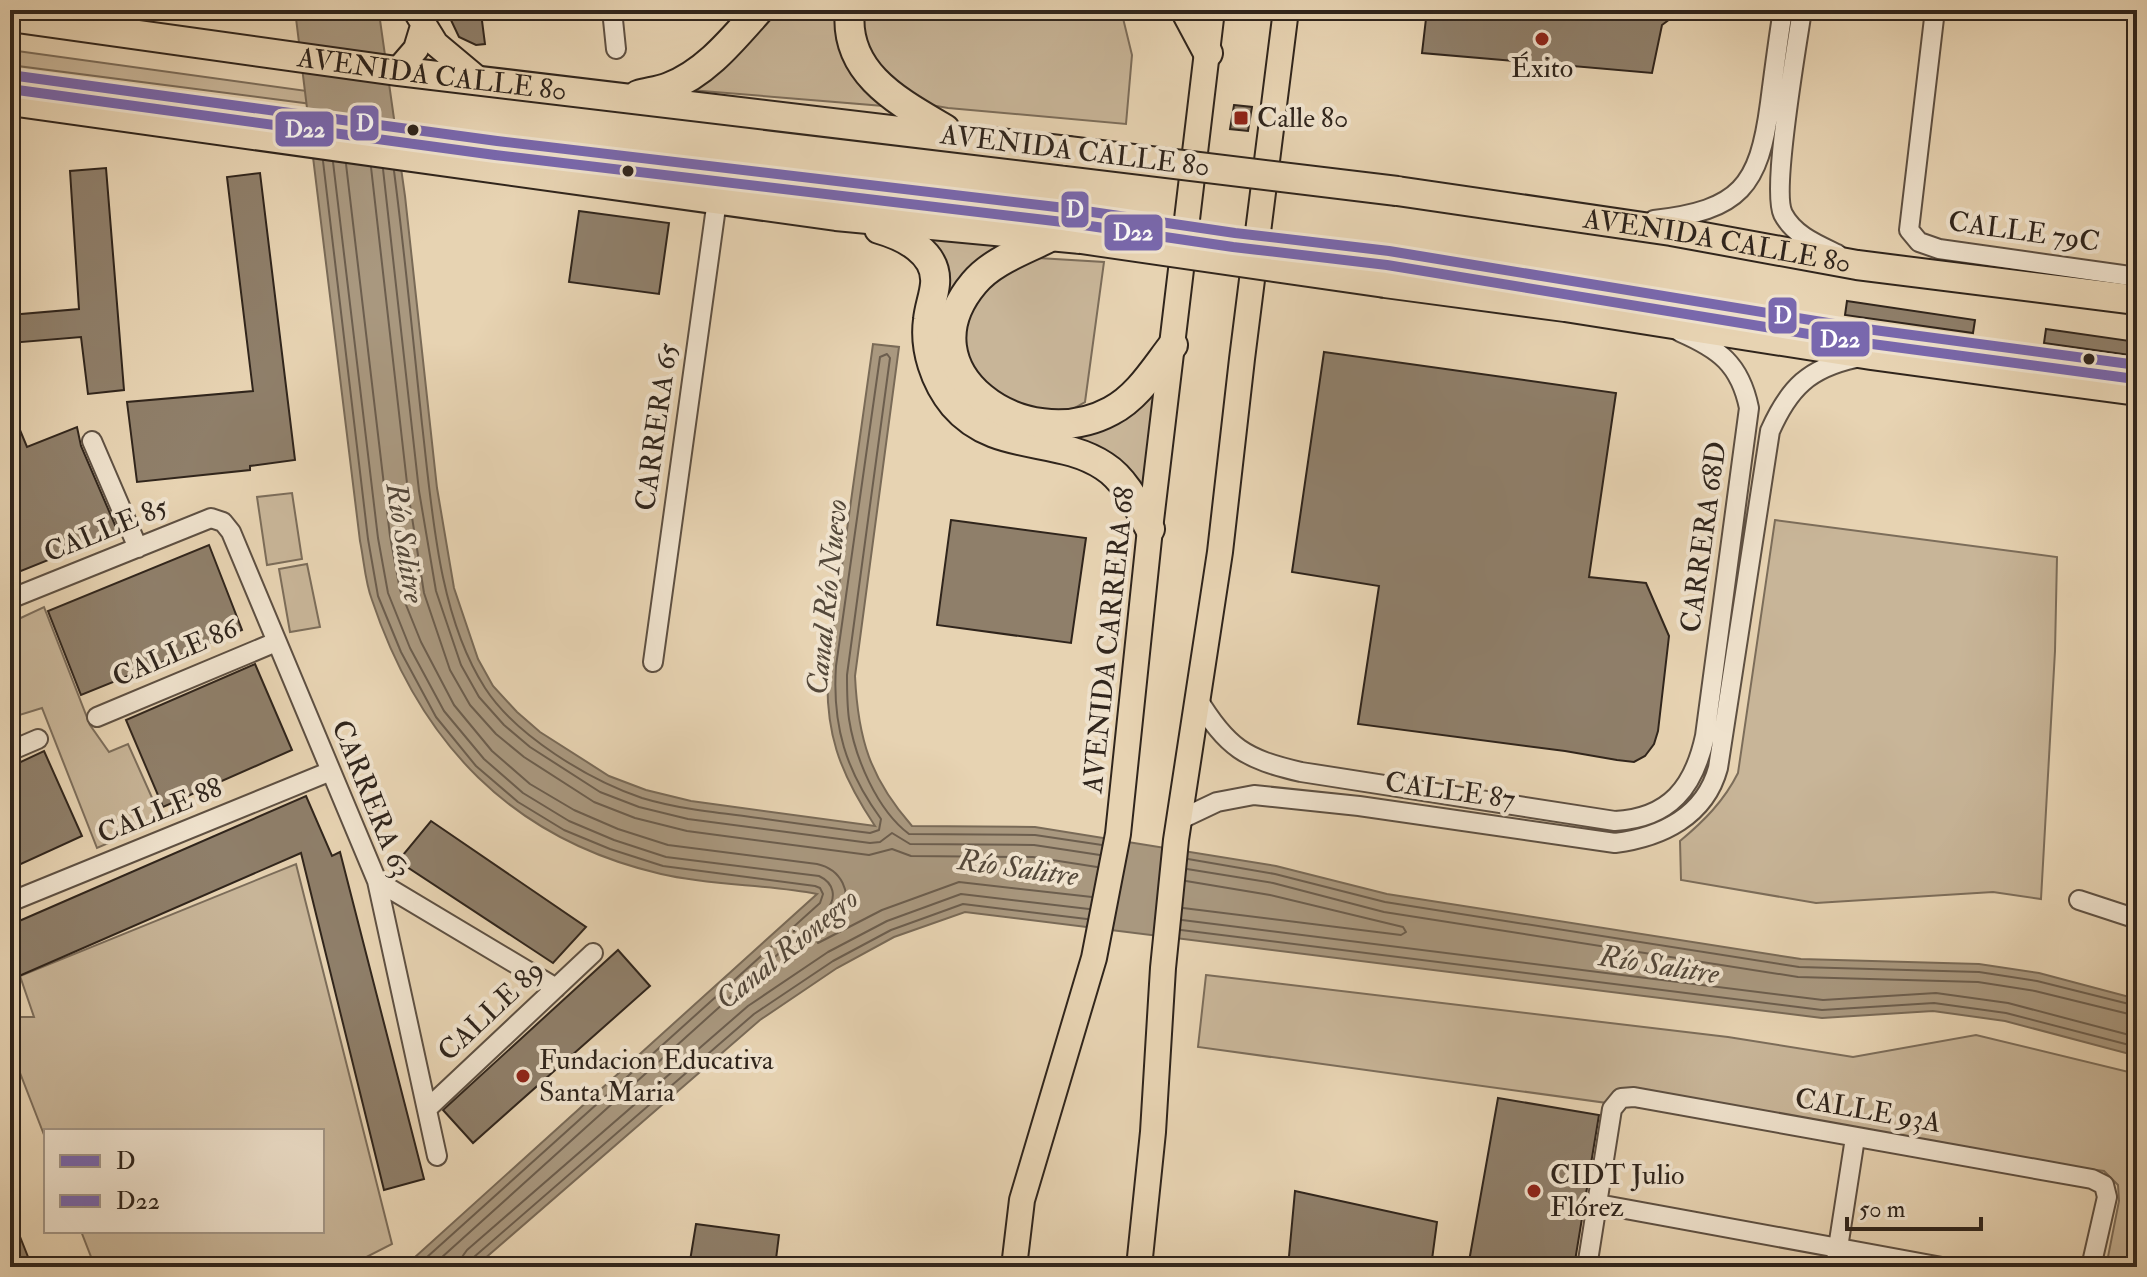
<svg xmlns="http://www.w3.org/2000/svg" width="2147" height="1277" font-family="'IM FELL Double Pica',serif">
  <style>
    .green { fill: #c8b598; stroke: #7c6d5a; stroke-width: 2 }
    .water { fill: #a9987f; stroke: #796a57; stroke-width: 2 }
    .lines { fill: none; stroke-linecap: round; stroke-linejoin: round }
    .shore { stroke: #6c5e4e; stroke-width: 2 }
    .building { fill: #8f7f6a; stroke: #30251c; stroke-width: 2 }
    .minor-casing { stroke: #5e5042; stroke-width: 22 }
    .major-casing { stroke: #30251c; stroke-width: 28 }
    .highway-casing { stroke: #30251c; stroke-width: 32 }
    .minor { stroke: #efe2cd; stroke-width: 18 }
    .major { stroke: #e7d3b2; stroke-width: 24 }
    .highway { stroke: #e7d3b2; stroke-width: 28 }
    .highway-bridge-casing { stroke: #30251c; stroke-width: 32; stroke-linecap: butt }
    .highway-bridge { stroke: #e7d3b2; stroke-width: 28 }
    .bus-1-casing { stroke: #efe2cd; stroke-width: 16 }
    .bus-2-casing { stroke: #efe2cd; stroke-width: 16 }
    .bus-1 { stroke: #7968ae; stroke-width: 10 }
    .bus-2 { stroke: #7968ae; stroke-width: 10 }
    .poi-dot { fill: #8f2418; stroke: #efe2cd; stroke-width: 3 }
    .bus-dot { fill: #30251c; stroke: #efe2cd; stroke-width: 3 }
    .labels { text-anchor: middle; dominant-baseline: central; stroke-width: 8; stroke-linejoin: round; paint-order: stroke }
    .poi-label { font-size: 28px; fill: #30251c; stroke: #efe2cd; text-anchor: start }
    .street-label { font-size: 28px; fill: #30251c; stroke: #efe2cd }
    .water-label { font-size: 30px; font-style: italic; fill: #54483a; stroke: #efe2cd }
    .line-badge { stroke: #efe2cd; stroke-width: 3 }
    .badge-label { font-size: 22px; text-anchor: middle; font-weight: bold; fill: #fff }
  </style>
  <rect width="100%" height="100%" fill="#e7d3b2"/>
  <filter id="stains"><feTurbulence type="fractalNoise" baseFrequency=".0025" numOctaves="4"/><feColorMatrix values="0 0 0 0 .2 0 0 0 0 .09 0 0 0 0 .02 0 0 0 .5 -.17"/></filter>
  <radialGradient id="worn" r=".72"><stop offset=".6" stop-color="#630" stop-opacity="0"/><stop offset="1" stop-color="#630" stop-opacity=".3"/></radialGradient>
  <path class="green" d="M774,10h63c-6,44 20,67 47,96l-194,-16 48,-38z
    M859,10h262l11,45 -6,69 -178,-16 -29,-5 -20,-11 -40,-52z
    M10,50l326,45 -1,12 -325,-42z
    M924,234l88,13 -67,60 3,-15z
    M1038,258l66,4 -19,140 -23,13 -65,-16 -20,-23 -14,-25 1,-25 13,-31 22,-22z
    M1156,391l-13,113 -90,-70 82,-23z
    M292,493l10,66 -35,6 -10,-68z
    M1775,520l282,37 -2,94 -14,248 -48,-7 -177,11 -135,-23 -1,-39c24,-20 44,-40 58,-68z
    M307,564l13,63 -30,5 -11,-63z
    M44,607l46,118 19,27 19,-8 34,76 -65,28 -55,-140 -32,10v-95z
    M296,864l96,380 -45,23h-252l-14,-36h241v-100h-276v9l-36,-93v-30h24l-14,-41z
    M1206,975l522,62 125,20 123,-22 161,39v193h-31l13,-66 -1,-16 -14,-14 -906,-124z"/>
  <path class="water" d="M295,10h82l3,10 25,176 32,292 17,100 24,71 15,27 24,26 23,20 69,44 37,14 45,11 184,25c-36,-54 -51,-95 -47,-161l45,-321 26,3 -44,329c3,63 15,102 57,150l123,1 241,39 111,28 414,65 178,5 60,9 98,26v57l-132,-35 -72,-10 -111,7 -857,-106 -71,25 -57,31 -77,52 -285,247h-71l413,-373c-51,-10 -105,-8 -156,-20 -150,-35 -241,-131 -289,-274 -7,-18 -8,-40 -12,-59z"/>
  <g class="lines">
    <path class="shore" d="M323,161l45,378 10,57 23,56 35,65 40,49 42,36 46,28 46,19 53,17 152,20 5,2 3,6 -3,9 -404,364
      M333,162l45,376 10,55 22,55 34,63 40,48 39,34 46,28 45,19 52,17 153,19c15,7 18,21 8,34l-396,357
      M346,164l44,372 10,54 21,52 33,63 38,46 38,33 44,26 44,19 50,16 149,19c23,5 38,29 22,50 -6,9 -16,16 -24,23l3,6 64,-33 77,-28 133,15
      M371,167l37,325 16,101 26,77 20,35 26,29 28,23 70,45 41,16 52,13 182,24 23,-6 19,7 122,1 64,10
      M383,169l36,322 17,100 25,74 18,32 25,28 26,22 70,45 39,15 49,12 182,24 10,-1 12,-9 18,11 124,1 66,10
      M394,171c11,84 19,169 28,253 10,85 16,191 63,264 31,48 104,92 157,110 33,10 68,14 102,18 42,6 84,12 126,17l9,-3 2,-11c-35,-48 -49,-93 -45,-153l44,-309 7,-3 3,4 -43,317c0,15 0,30 2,44 6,39 28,91 60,115l126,1 67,10
      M1188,859l87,15 110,28 414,65 180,5 58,9 100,25
      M1187,869l86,14 111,29 414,65 180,5 57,9 102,25
      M1183,908l218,27 5,-3 -3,-5 -133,-32 -84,-14
      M1182,920l641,80 113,-7 72,10 129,34
      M1181,930l641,80 112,-7 72,10 131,34
      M461,1267l1,-10 5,-7 281,-244 80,-54 59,-31 74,-27 128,15
      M471,1267l3,-10 280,-243 79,-53 58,-31 72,-26 124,15"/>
  </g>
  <path class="building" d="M1427,10h255l-20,15 -10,48 -230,-20z
    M481,13l4,31 -9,1 -17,-8 -9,-19z
    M1234,105l18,2 -4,24 -18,-2z
    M106,168l18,222 -36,4 -7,-57 -71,6v-28l69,-6 -9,-138z
    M260,173l35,287 -45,6v4l-113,12 -10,-80 126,-11 -26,-214z
    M579,211l90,12 -10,71 -90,-12z
    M1847,301l128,19 -2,13 -128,-18z
    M2046,329l91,13v14l-93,-13z
    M1324,352l292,41 -27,184 57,6 23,53 -11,95 -4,13 -9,12 -11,6 -17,-2 -52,-9 -207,-27 21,-138 -87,-14z
    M10,406l17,41 50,-20 4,19 37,86 -102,41 -6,-15z
    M951,520l135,18 -15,105 -134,-18z
    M209,545l33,85 -161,65 -33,-84z
    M255,664l37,86 -129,57 -37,-87z
    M44,751l38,85 -72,33v-102z
    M306,796l26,60 8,-4 84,327 -40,11 -83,-337 -291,127v-55z
    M431,821l155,106 -33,36 -155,-102z
    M618,950l32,36 -177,157 -30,-33z
    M1498,1098l101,17 -25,152h-106z
    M1295,1191l142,31 -6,45h-143z
    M11,1214l21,53h-22z
    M696,1224l83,11 -4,32h-86z"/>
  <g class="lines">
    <defs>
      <path id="minor" d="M612,10l4,39
        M1802,10c-5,35 -31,180 -19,204 11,21 33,30 54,40
        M1935,10l-26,220 10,12 20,7 198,28
        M1654,220c86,-10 105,-33 116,-117 4,-31 8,-62 13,-93
        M92,441l46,107
        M10,599l201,-81 12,4 8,10 146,349 60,275
        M653,662l64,-462
        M1197,698c30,50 48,61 104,74l314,49c55,-3 79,-34 90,-85l44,-328c-9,-44 -30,-59 -69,-76
        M97,717l179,-75
        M10,751l28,-12
        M1179,820l38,-18 37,-7 105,11 256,37c47,-6 90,-27 103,-75l52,-337c19,-43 39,-63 86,-73
        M377,881l179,107
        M2079,900l58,19
        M10,902l321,-131
        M427,1109l166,-156
        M1598,1204l344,63
        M1587,1267l25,-158 9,-11 13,-1 458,82 12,6 3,12 -16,70
        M1835,1267l20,-129"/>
      <path id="major" d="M415,10l21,34 43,36
        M397,71l19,-22 7,-23
        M1014,1267l8,-67 72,-242 24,-124 32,-305 62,-519
        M1139,1267l14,-135 10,-164 13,-128 44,-288 22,-193 44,-349"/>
      <g id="highway">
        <path d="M850,10c-7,63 49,92 95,119"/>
        <path d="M1185,10l23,43"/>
        <path id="s1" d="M10,17l387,54 671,80"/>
        <path d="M638,95c10,-3 21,-4 31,-8 37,-14 64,-48 90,-77"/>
        <path d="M10,101l826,115 245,23"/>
        <path id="s2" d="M1397,191l274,40 186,34 280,35"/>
        <path d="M879,229c24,7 59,23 56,55 -1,12 -6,24 -7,36 -4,29 7,62 26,85 41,48 103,30 150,61 22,14 34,41 46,63"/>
        <path d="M1052,236c-26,14 -59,24 -78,47 -74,88 50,175 137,128 27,-14 44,-43 62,-66"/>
        <path d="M1385,283l180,24 306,48 266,36"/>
      </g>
    </defs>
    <use href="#minor" class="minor-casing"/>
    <use href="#major" class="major-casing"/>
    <use href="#highway" class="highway-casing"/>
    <use href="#minor" class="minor"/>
    <use href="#major" class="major"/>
    <use href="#highway" class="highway"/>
    <defs>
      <path id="highway-bridge" d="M1068,151l329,40
        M1081,239l304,44"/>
    </defs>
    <use href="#highway-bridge" class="highway-bridge-casing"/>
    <use href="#highway-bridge" class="highway-bridge"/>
    <defs>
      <path id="bus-1" d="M10,75l487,66 568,67 170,25 154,18 470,77 278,37"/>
      <path id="bus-2" d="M10,89l485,66 568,67 170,25 154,18 470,77 278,37"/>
    </defs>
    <use href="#bus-1" class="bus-1-casing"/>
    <use href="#bus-2" class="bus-2-casing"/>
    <use href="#bus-1" class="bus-1"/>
    <use href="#bus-2" class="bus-2"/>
  </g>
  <g class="poi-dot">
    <circle cx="1542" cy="39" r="8"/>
    <rect x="1233" y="110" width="16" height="16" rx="4"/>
    <circle cx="523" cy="1076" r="8"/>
    <circle cx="1534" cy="1191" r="8"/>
  </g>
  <g class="bus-dot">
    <circle cx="413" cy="130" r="7"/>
    <circle cx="628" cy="171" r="7"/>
    <circle cx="2089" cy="359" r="7"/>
  </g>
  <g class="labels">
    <g class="poi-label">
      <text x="1542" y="68" text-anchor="middle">Éxito</text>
      <text x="1257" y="118">Calle 80</text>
      <text x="539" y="1060">Fundacion Educativa<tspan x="539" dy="32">Santa Maria</tspan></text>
      <text x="1550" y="1175">CIDT Julio<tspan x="1550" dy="32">Flórez</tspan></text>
    </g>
    <g class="street-label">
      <text stroke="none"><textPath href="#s1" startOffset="426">AVENIDA CALLE 80</textPath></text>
      <text transform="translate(1075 151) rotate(7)">AVENIDA CALLE 80</text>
      <text transform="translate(2024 232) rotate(8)">CALLE 79C</text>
      <text stroke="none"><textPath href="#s2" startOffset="324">AVENIDA CALLE 80</textPath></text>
      <text transform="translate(657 427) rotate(-82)">CARRERA 65</text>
      <text transform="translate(106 530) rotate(-22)">CALLE 85</text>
      <text transform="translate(1704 537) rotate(-82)">CARRERA 68D</text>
      <text transform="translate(1109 640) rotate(-84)">AVENIDA CARRERA 68</text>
      <text transform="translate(175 653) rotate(-23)">CALLE 86</text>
      <text transform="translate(1450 791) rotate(8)">CALLE 87</text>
      <text transform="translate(371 799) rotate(68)">CARRERA 63</text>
      <text transform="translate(160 811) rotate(-22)">CALLE 88</text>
      <text transform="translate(491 1011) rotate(-43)">CALLE 89</text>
      <text transform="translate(1868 1111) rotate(10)">CALLE 93A</text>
    </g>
    <g class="water-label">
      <text transform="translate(405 543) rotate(81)">Río Salitre</text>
      <text transform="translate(827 597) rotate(-84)">Canal Río Nuevo</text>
      <text transform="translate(1018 868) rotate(8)">Río Salitre</text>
      <text transform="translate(787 949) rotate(-39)">Canal Rionegro</text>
      <text transform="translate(1659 965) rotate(9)">Río Salitre</text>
    </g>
  </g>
  <g class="line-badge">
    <rect x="349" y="104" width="31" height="38" rx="8" fill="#7968ae"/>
    <rect x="274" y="110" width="61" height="38" rx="8" fill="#7968ae"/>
    <rect x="1060" y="190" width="30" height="39" rx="8" fill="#7968ae"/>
    <rect x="1103" y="213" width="61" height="39" rx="8" fill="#7968ae"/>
    <rect x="1767" y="296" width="31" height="39" rx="8" fill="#7968ae"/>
    <rect x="1810" y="320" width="61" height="38" rx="8" fill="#7968ae"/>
  </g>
  <g class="badge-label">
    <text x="365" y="131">D</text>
    <text x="305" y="137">D22</text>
    <text x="1075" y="217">D</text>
    <text x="1133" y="240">D22</text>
    <text x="1783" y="323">D</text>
    <text x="1840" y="347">D22</text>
  </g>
  <rect width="2147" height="1277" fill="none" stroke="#e7d3b2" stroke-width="40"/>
  <rect x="12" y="12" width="2123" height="1253" fill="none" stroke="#30251c" stroke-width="4"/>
  <rect x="20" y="20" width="2107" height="1237" fill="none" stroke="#30251c" stroke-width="2"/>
  <rect x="44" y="1129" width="280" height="104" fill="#efe2cd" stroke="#a39686" stroke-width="2"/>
  <rect x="60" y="1155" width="40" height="12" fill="#7968ae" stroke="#a39686" stroke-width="2"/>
  <text x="116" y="1169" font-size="24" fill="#30251c">D</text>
  <rect x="60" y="1195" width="40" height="12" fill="#7968ae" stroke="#a39686" stroke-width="2"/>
  <text x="116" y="1209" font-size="24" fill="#30251c">D22</text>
  <path d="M1847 1217v12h134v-12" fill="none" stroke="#30251c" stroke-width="4"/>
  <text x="1859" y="1217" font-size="24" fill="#30251c" stroke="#efe2cd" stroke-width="6" paint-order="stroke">50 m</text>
  <rect width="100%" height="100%" filter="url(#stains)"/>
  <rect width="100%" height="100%" fill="url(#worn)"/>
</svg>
